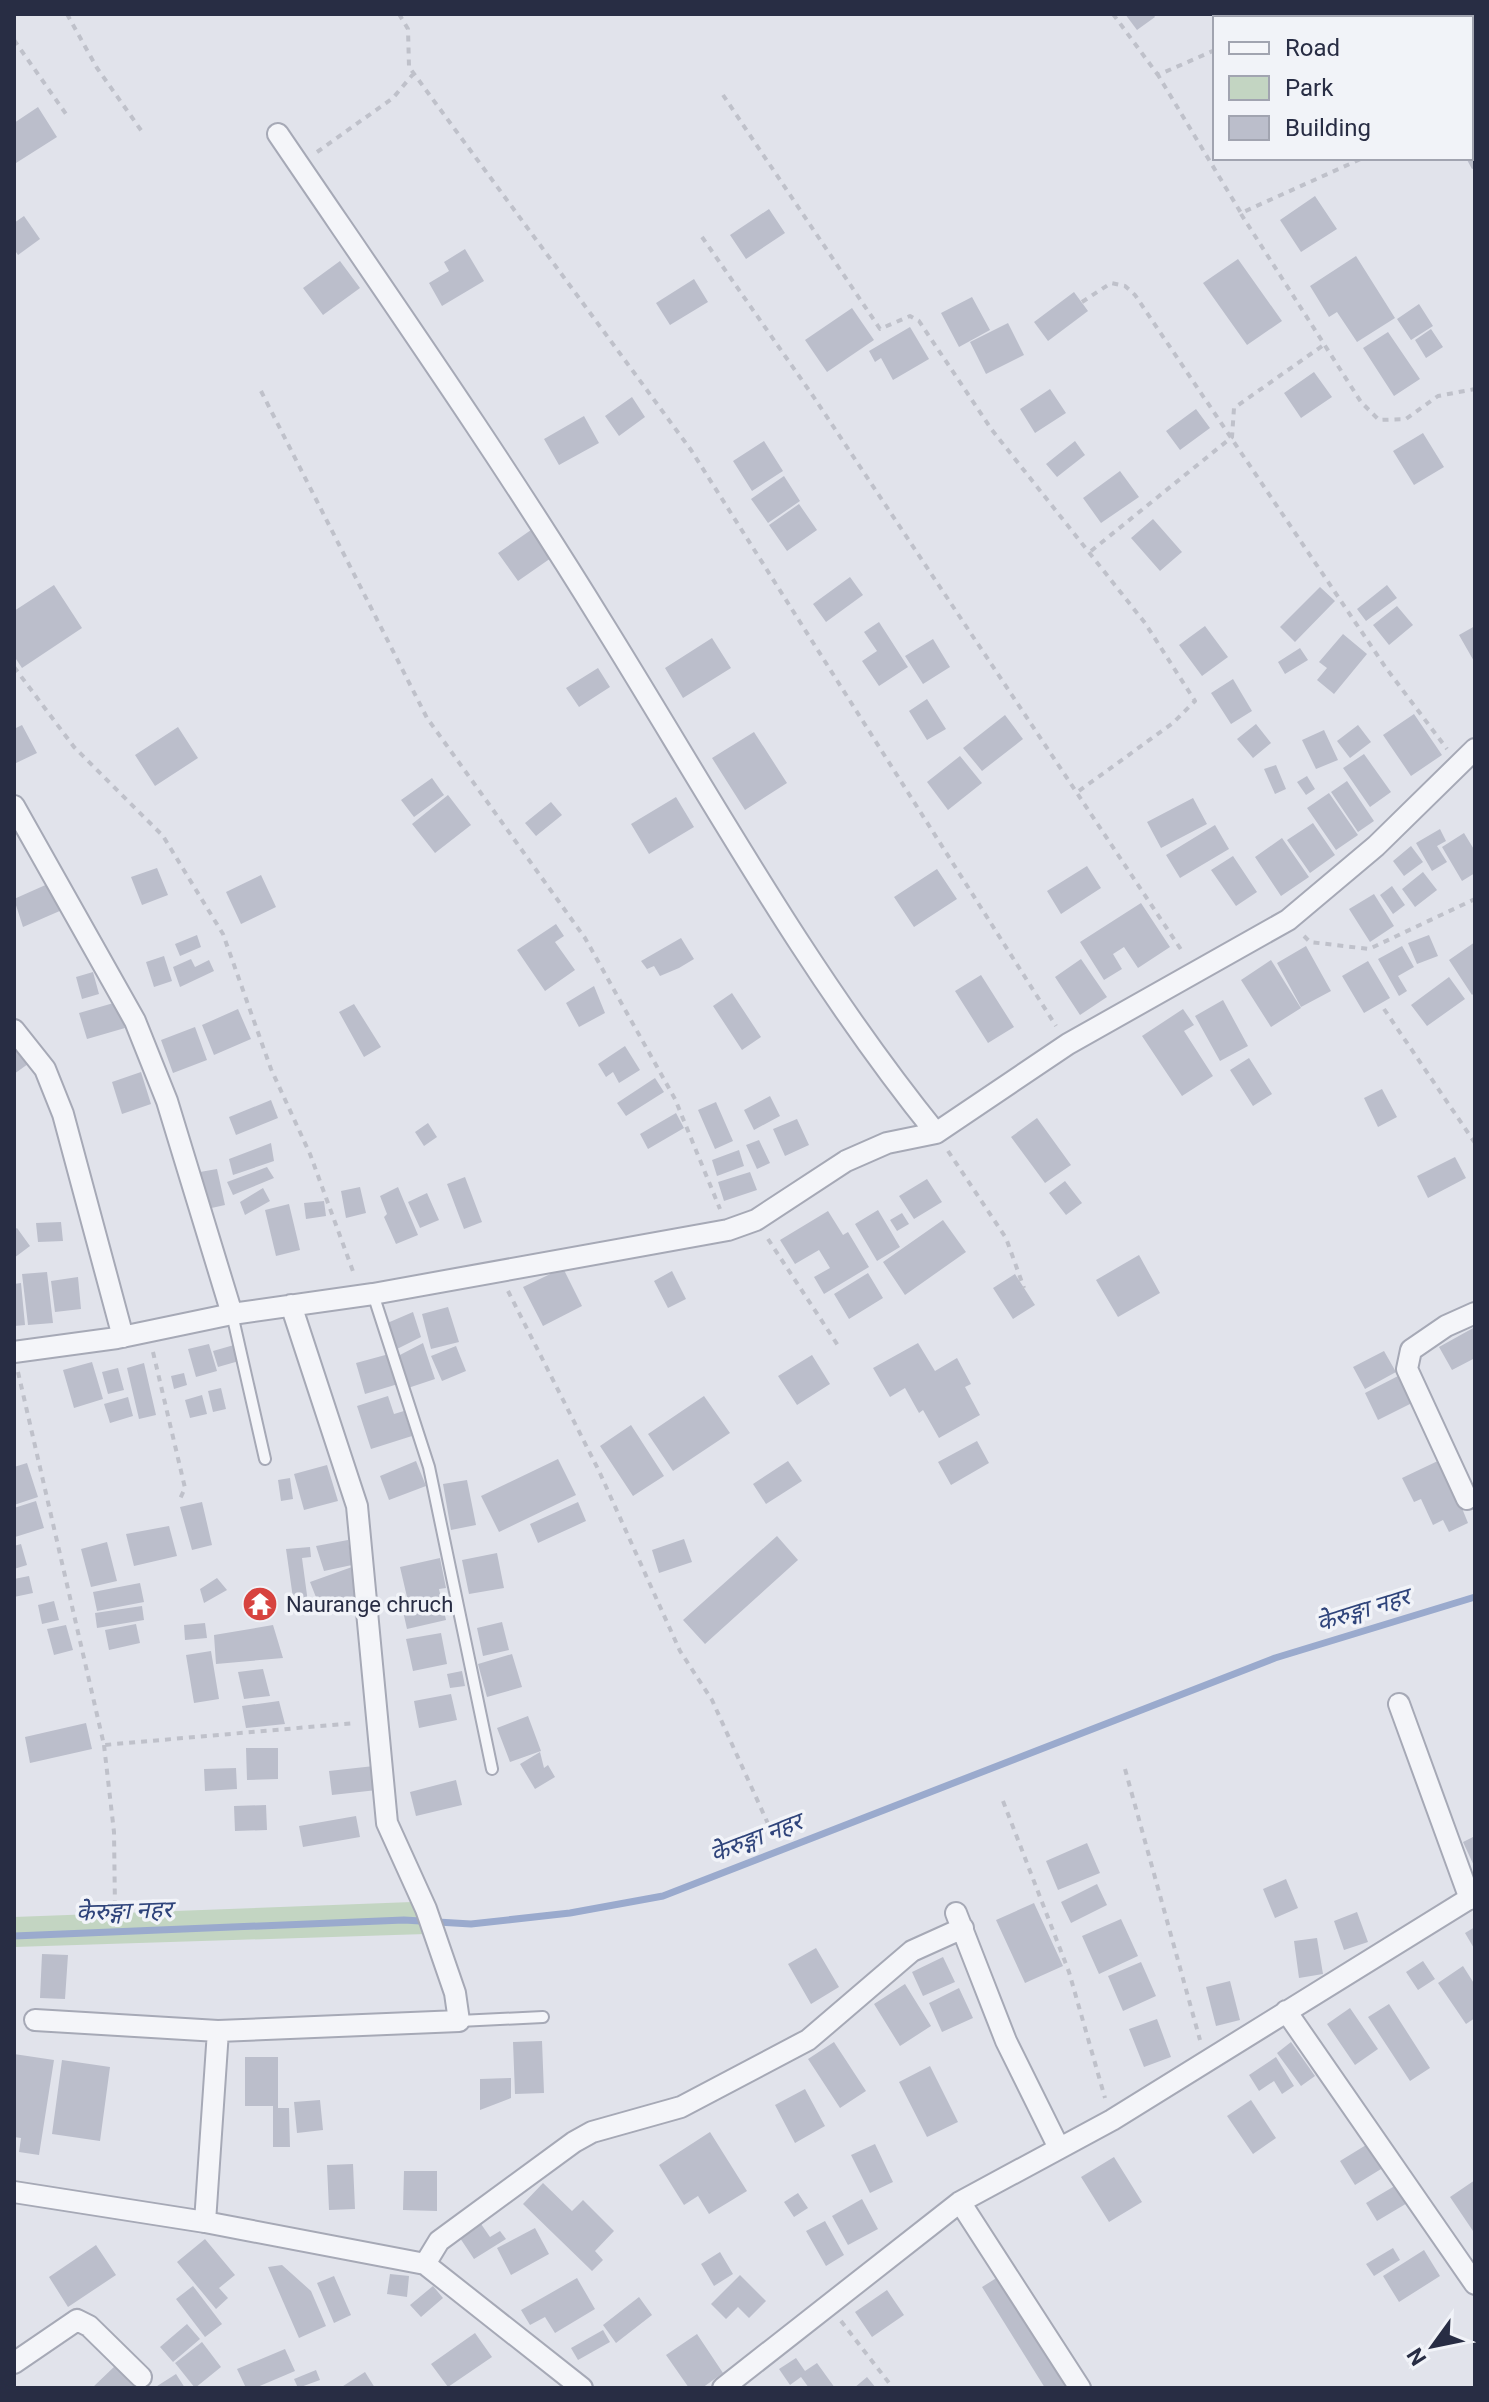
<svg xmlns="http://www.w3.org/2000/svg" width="1489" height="2402" font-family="Roboto,'Noto Sans Devanagari',sans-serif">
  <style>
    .green { fill: #c3d5c2 }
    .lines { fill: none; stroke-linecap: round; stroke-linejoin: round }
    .stream { stroke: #9aaacd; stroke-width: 7 }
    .building { fill: #bbbecb }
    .service-casing { stroke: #a6a9b6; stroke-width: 14 }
    .minor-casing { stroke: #a6a9b6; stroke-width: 24 }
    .path { stroke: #bfc1ca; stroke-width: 4; stroke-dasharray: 6 6; stroke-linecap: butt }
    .service { stroke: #f4f5f9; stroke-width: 10 }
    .minor { stroke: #f4f5f9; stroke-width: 20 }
    .labels { text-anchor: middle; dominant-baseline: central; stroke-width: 7; stroke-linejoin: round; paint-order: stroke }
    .poi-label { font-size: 22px; fill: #282d44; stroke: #f1f3f8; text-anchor: start }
    .water-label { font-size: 24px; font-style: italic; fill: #2f447b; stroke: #f1f3f8 }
  </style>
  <rect width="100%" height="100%" fill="#e1e3eb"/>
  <path class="green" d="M412,1902l14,32 -412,13v-30z"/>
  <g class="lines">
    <path class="stream" d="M14,1936l390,-16 67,4 99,-11 93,-17 612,-238 200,-61"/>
  </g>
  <path class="building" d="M1125,14h28l2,3 -18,13z
    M1324,14h32l-9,4h-21z
    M38,107l19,30 -41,26 -2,-40z
    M1475,127v41l-3,1 -6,-11h5v-29z
    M1315,196l22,33 -36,23 -21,-32z
    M769,209l16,24 -39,26 -16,-24z
    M24,216l16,23 -22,16 -4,-6v-26z
    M465,249l19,32 -42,25 -13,-23 20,-12 -5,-9z
    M1356,256l39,62 -38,24 -20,-30 -8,5 -19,-31z
    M1238,259l44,62 -35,24 -44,-62z
    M340,261l20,27 -37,27 -20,-27z
    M694,279l14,23 -38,23 -14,-22z
    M1074,292l14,19 -40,30 -14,-19z
    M972,297l18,33 -31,17 -18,-34z
    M1419,304l14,22 -22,14 -14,-21z
    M852,308l22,32 -47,32 -22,-32z
    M1008,323l16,32 -38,19 -16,-32z
    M910,327l19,32 -36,21 -12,-22 -6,4 -6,-11z
    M1431,329l12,18 -17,11 -11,-18z
    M1388,332l32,47 -26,17 -31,-48z
    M1314,372l18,25 -31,21 -17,-25z
    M1050,389l16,24 -31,20 -15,-24z
    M632,397l13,20 -26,19 -14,-20z
    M1196,409l14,19 -30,22 -14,-19z
    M584,416l15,27 -40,22 -15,-26z
    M1423,433l21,34 -30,18 -21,-34z
    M764,441l19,30 -31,20 -19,-30z
    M1075,441l10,14 -28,22 -11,-13z
    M1120,471l19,26 -38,26 -18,-25z
    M784,476l16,25 -32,22 -17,-24z
    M799,504l18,26 -30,21 -18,-26z
    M1153,519l29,33 -22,19 -29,-33z
    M531,530l20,28 -33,23 -20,-28z
    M850,577l13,18 -37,27 -13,-18z
    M54,585l28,43 -60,40 -8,-12v-45z
    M1387,585l10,13 -31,23 -9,-12z
    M1320,587l15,14 -40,41 -15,-15z
    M1397,606l16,19 -24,20 -16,-20z
    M879,622l29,45 -29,19 -17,-25 15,-10 -13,-19z
    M1205,626l23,31 -26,19 -23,-31z
    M1475,626v37l-16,-28z
    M1343,634l24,20 -33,40 -17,-14 10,-12 -8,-6z
    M712,638l19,30 -48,30 -18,-30z
    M933,639l17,28 -27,17 -18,-28z
    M1300,648l8,12 -23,14 -7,-12z
    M598,668l12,19 -31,20 -13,-19z
    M1233,679l19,32 -21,13 -20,-31z
    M927,699l19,30 -19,11 -18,-29z
    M1414,714l28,41 -31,21 -28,-41z
    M1005,715l18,24 -41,32 -19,-23z
    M1256,724l15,19 -18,15 -16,-19z
    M22,725l15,28 -23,11v-35z
    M1358,725l13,17 -21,16 -13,-17z
    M178,727l20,31 -43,28 -20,-31z
    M1324,730l14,30 -22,9 -14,-29z
    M754,732l33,51 -42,27 -33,-52z
    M1364,754l27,38 -21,15 -27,-39z
    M960,756l22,27 -34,27 -21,-28z
    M1276,765l10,24 -11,5 -11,-25z
    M1307,776l8,13 -9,6 -9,-13z
    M432,778l12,17 -30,22 -13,-17z
    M1347,781l27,40 -16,11 -27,-40z
    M1329,793l29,42 -22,15 -29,-42z
    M448,795l23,30 -36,28 -23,-29z
    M676,797l18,30 -45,27 -18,-30z
    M1193,798l14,26 -46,24 -14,-26z
    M551,802l11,13 -26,21 -11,-13z
    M1313,823l22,32 -25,18 -23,-33z
    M1215,825l14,24 -49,29 -14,-23z
    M1440,829l6,12 -9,5 10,16 -15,9 -16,-28z
    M1464,833l11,18v22l-13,8 -20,-34z
    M1282,838l27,39 -28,19 -26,-39z
    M1411,846l12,16 -19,14 -11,-15z
    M1233,856l24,36 -21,14 -25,-36z
    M1087,866l14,22 -40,26 -14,-23z
    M157,868l11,27 -26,10 -11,-28z
    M937,869l20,30 -43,28 -20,-30z
    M1423,872l14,18 -22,17 -13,-18z
    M261,875l15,32 -35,17 -15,-32z
    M50,883l12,27 -39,17 -9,-28z
    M1392,886l13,19 -12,9 -13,-19z
    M1374,894l20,32 -24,16 -21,-33z
    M1141,903l29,44 -32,21 -14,-21 -11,7 9,15 -18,11 -24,-38z
    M556,924l8,12 -9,6 20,28 -30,21 -28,-41z
    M197,935l4,12 -21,9 -5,-12z
    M1429,935l9,21 -21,8 -9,-21z
    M681,938l13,21 -15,9 -19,8 -6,-10 -7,3 -6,-8z
    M1475,942v50l-3,3 -23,-35z
    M1306,946l25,45 -30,16 -24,-44z
    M1402,946l12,21 -16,9 9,15 -8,5 -21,-37z
    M164,956l8,25 -18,6 -8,-25z
    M191,959l4,8 14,-7 5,11 -34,16 -7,-20z
    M1081,959l26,38 -27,18 -25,-38z
    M1271,960l30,48 -30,19 -30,-47z
    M1368,961l22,37 -26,15 -22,-37z
    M93,972l6,22 -17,5 -6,-22z
    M981,975l33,52 -26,16 -33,-52z
    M1449,977l16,22 -38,27 -16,-21z
    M594,986l11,27 -26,14 -13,-24z
    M732,993l29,44 -19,13 -29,-44z
    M1223,1000l25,46 -28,15 -25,-45z
    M117,1002l8,26 -38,11 -8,-26z
    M354,1004l27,43 -17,10 -25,-45z
    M238,1009l13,30 -37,16 -12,-30z
    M1183,1009l11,16 -10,6 29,45 -31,20 -40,-60z
    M195,1027l12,33 -34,13 -12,-33z
    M14,1045l14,19 -14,10z
    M625,1046l15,24 -21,13 -6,-11 -7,5 -8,-13z
    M1249,1058l23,36 -19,12 -23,-36z
    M141,1072l10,32 -29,10 -10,-32z
    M655,1078l9,14 -38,24 -9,-13z
    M1382,1089l15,28 -19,10 -14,-29z
    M770,1096l10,20 -26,14 -10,-20z
    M271,1100l7,18 -42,17 -7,-18z
    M716,1102l17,39 -18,8 -17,-39z
    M676,1113l8,15 -36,21 -8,-15z
    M1037,1118l34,47 -26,18 -34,-46z
    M797,1119l12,26 -24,11 -12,-27z
    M428,1123l9,14 -13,9 -9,-14z
    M759,1140l11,23 -13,6 -11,-24z
    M271,1143l3,18 -41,14 -4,-16z
    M739,1150l5,16 -27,10 -5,-16z
    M1455,1157l11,21 -38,20 -11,-22z
    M267,1167l7,11 -41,17 -6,-13z
    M217,1169l8,36 -18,4 -7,-37z
    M750,1172l7,18 -33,11 -6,-19z
    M465,1177l17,45 -18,7 -17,-45z
    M927,1179l15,23 -28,17 -15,-23z
    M1065,1181l17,22 -16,12 -17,-22z
    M360,1187l6,26 -20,5 -5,-27z
    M398,1187l20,48 -22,9 -12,-27 3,-3 -7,-18z
    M263,1188l7,13 -25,14 -5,-13z
    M427,1193l12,27 -19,8 -12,-26z
    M324,1201l2,15 -20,3 -2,-16z
    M289,1204l11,46 -24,6 -11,-46z
    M878,1210l22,37 -23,14 -22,-37z
    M828,1211l15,24 5,-3 21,35 -45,27 -10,-17 16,-9 -11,-18 -24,14 -15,-24z
    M902,1213l7,11 -12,7 -7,-11z
    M943,1220l23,32 -61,43 -22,-33z
    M61,1222l2,19 -25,1 -2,-19z
    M17,1228l13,18 -16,12v-28z
    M1139,1255l21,38 -42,24 -22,-37z
    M563,1268l19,38 -39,20 -20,-39z
    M672,1271l14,28 -18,9 -14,-27z
    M47,1272l6,51 -25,2 -6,-51z
    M868,1273l15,25 -34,21 -15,-25z
    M1015,1274l20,31 -22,14 -20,-31z
    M78,1277l3,32 -26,3 -4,-31z
    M21,1283l4,42 -11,1v-42z
    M448,1307l11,35 -28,7 -9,-35z
    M413,1312l8,25 -24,12 -12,-25z
    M1475,1327v31l-23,12 -13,-23z
    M423,1343l12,36 -27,9 -10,-32z
    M918,1343l17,28 22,-13 14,26 -6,3 15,28 -41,23 -16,-28 -4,3 -14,-25 -15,9 -17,-29z
    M209,1344l8,27 -21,6 -8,-28z
    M234,1345l5,16 -21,6 -5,-16z
    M456,1346l10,25 -24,10 -11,-25z
    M1384,1351l12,21 -31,17 -12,-22z
    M389,1354l9,30 -33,10 -9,-31z
    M812,1355l18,29 -33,21 -19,-29z
    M92,1362l11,37 -29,9 -11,-38z
    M144,1363l12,52 -17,4 -12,-51z
    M118,1368l6,22 -16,4 -6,-22z
    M184,1373l3,12 -13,4 -3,-13z
    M1400,1375l14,27 -36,18 -13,-27z
    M221,1388l5,21 -13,3 -5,-21z
    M202,1395l5,19 -17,4 -5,-18z
    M388,1396l6,18 10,-3 8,25 -41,13 -14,-43z
    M704,1396l26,37 -57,38 -25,-37z
    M128,1397l5,19 -23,7 -6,-19z
    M631,1425l33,51 -31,20 -33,-50z
    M977,1441l12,22 -38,22 -13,-23z
    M558,1459l18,36 -77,37 -18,-36z
    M1442,1459l26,64 -19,9 -6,-12 -10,5 -12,-26 -7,3 -12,-24z
    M416,1461l10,25 -37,14 -9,-24z
    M788,1461l14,20 -36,23 -13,-20z
    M27,1463l11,34 -24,8v-38z
    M327,1465l11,36 -34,9 -10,-36z
    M290,1478l3,21 -12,2 -3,-21z
    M467,1480l9,45 -25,5 -8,-46z
    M36,1501l8,27 -29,9 -1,-29z
    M202,1502l10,43 -20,5 -12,-43z
    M578,1502l8,19 -48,22 -8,-19z
    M169,1526l8,30 -43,10 -8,-32z
    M777,1536l21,24 -93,84 -22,-24z
    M684,1539l8,23 -33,11 -7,-23z
    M348,1540l4,25 -28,6 -8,-25z
    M107,1542l10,39 -26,6 -10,-38z
    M21,1544l6,21 -13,4v-23z
    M310,1547l1,10 -9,1 7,52 -14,2 -9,-63z
    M497,1553l7,35 -35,6 -7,-34z
    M440,1558l6,30 -7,1 7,31 -39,9 -7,-31 7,-1 -7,-30z
    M352,1567l12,33 -41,15 -13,-33z
    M29,1576l4,17 -19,4v-18z
    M217,1578l10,12 -23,13 -4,-14z
    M140,1583l4,19 -47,9 -4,-19z
    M54,1601l5,19 -17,4 -4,-19z
    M142,1606l2,14 -47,8 -2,-15z
    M502,1622l7,28 -26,6 -6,-28z
    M205,1623l2,15 -22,2 -1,-15z
    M136,1624l4,19 -31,7 -4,-20z
    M66,1625l7,25 -19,5 -7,-26z
    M273,1625l10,33 -67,6 -2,-29z
    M441,1633l6,31 -34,7 -7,-32z
    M211,1651l8,48 -25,4 -8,-48z
    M512,1654l10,33 -35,10 -9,-33z
    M263,1669l7,27 -26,3 -6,-27z
    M462,1671l3,15 -15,2 -3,-14z
    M451,1694l6,26 -38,8 -5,-27z
    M279,1701l6,23 -39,4 -4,-22z
    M528,1716l13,35 -31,11 -13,-34z
    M86,1723l6,26 -62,14 -5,-26z
    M246,1748h32v31l-31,1z
    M540,1752l4,16 4,-3 7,12 -20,12 -15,-25z
    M374,1766l3,24 -45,5 -3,-24z
    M236,1768l1,21 -32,2 -1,-22z
    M456,1780l6,25 -46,11 -6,-24z
    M266,1805l1,25 -32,1 -1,-25z
    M356,1816l4,21 -57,10 -4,-21z
    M1475,1836v32l-12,-26z
    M1087,1843l13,30 -42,17 -12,-29z
    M1286,1879l12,29 -23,10 -12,-29z
    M1097,1884l10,21 -36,18 -10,-21z
    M1034,1903l29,63 -38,17 -29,-63z
    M1357,1912l11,30 -24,8 -10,-29z
    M1121,1919l17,37 -39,18 -17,-38z
    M1475,1927v23l-10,-17z
    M1317,1938l6,36 -24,4 -5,-37z
    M816,1948l23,39 -28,17 -23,-40z
    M42,1954l26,1 -3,44 -25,-1z
    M943,1957l12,25 -32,14 -11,-24z
    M1423,1961l12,18 -17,11 -12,-18z
    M1141,1962l15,34 -33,15 -15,-35z
    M1463,1966l12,19v33l-9,6 -28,-41z
    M1230,1981l10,39 -24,6 -10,-39z
    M905,1984l26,42 -31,20 -26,-42z
    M959,1988l14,30 -31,14 -13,-29z
    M1389,2004l41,64 -20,13 -42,-64z
    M1350,2008l28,41 -23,16 -28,-41z
    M1157,2019l14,38 -27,10 -15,-38z
    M542,2041l2,52 -29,1 -2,-52z
    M834,2042l32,49 -26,17 -32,-49z
    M1291,2042l24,34 -14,10 -24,-33z
    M14,2054l40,6 -15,95 -20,-3 2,-14 -7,-1z
    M245,2057h33v51h11l1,39h-17v-41h-28z
    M1276,2057l18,29 -12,8 -8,-13 -15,10 -10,-16z
    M62,2060l48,7 -10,74 -48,-7z
    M930,2066l28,56 -31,15 -28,-55z
    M511,2078v20l-31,12v-31z
    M805,2089l20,37 -30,17 -20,-38z
    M320,2100l3,30 -26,3 -3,-31z
    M1251,2100l25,38 -23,16 -26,-38z
    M710,2132l37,59 -38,23 -11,-18 -14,9 -25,-40z
    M1371,2142l15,24 -31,19 -15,-24z
    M875,2144l18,38 -23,11 -19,-38z
    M1114,2157l28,45 -33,20 -28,-45z
    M353,2164l2,45 -26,1 -2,-45z
    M404,2171h33v40l-34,-1z
    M1475,2180v49l-2,2 -23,-34z
    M543,2183l29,28 11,-11 31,31 -19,20 8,9 -11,11 -69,-67z
    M1398,2184l11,18 -32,19 -11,-18z
    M798,2193l10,15 -14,9 -10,-15z
    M862,2199l16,30 -30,16 -16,-29z
    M479,2221l11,16 10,-6 6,8 -32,20 -16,-24z
    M825,2221l19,34 -18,11 -20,-35z
    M535,2228l14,26 -38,21 -14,-27z
    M205,2239l30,36 -16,13 9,10 -12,11 -39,-47z
    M96,2245l20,30 -48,32 -19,-30z
    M1393,2248l7,12 -26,16 -8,-12z
    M1424,2250l16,26 -41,26 -16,-26z
    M720,2252l13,22 -19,12 -13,-22z
    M282,2265l29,26 15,35 -27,12 -31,-71z
    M390,2274l19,2 -2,21 -20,-3z
    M740,2275l26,26 -17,17 -11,-11 -12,12 -15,-15z
    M334,2276l17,39 -17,8 -17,-40z
    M998,2277l70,111h-23l-63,-101z
    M577,2278l18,31 -40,24 -10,-16 -15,8 -9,-15z
    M193,2286l29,38 -17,13 -29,-38z
    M433,2286l10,12 -22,19 -11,-12z
    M887,2290l17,25 -32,22 -17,-25z
    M639,2297l13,18 -36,28 -13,-18z
    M187,2324l13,15 -27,23 -13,-15z
    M603,2330l7,12 -32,18 -7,-12z
    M475,2333l17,24 -44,30 -17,-23z
    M697,2334l26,39 -21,15h-13l-23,-33z
    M202,2342l19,25 -26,21 -20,-25z
    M285,2349l10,22 -40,17h-9l-9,-19z
    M796,2358l9,13 12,-8 18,25h-26l-8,-11 -11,8 -11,-16z
    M116,2365l22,23h-46z
    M316,2370l4,10 -22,8 -4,-9z
    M365,2372l10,16h-35z
    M176,2374l9,14h-31z
    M867,2377l9,11h-22z"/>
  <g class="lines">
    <defs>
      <path id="service" d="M373,1294l56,173 63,302
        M232,1314l33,145
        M459,2021l84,-4"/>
      <path id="minor" d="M278,134c110,162 222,322 324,488 107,172 206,353 334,511
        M14,806l121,215 32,80 65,213
        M14,1030l31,39 18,45 60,223
        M14,1352l103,-14 115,-24 141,-20 355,-64 28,-10 90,-59 41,-18 49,-10 132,-89 220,-124 88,-74 99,-97
        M1467,1499l-60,-130 4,-19 35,-24 29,-13
        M1399,1704l71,195
        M956,1913l50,128 53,107
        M1286,2011l189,273
        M35,2020l183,11
        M14,2192l191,30 220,42 157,124
        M960,2202l120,186
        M205,2222l13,-191 241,-10 -4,-28 -29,-84 -39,-86 -30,-317 -66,-201
        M425,2264l14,-23 135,-99 18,-10 89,-25 127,-67 104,-89 51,-23
        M14,2363l63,-43 12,6 52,51
        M723,2388l237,-186 152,-82 363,-225"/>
    </defs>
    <use href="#service" class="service-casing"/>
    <use href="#minor" class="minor-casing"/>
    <path class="path" d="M67,14l30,54 46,65
      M399,14l9,15 1,38 282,383 365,576
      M1113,14l45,61
      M1287,18l9,-4
      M14,40l52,74
      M1215,50l-57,25 83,138 122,-55
      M723,95l157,234 30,-13 9,5 73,109 153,193 50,78 -22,22 -97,70
      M1471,112l4,-2
      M317,152l76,-54 21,-25
      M1241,214l120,188 18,18 27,-1 32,-23 37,-7
      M702,237l111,159 371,558
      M1082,302l29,-19 14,3 10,9 251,373 61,81
      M261,391l166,327 158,220 90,161 45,110
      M1091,551l141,-114 2,-29 91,-64
      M14,667l60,80 89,89 60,98 48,135 39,85 44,120
      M1304,936l6,6 59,7 106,-50
      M1384,1009l91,134
      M948,1151l58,87 18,50
      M768,1239l71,108
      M508,1291l91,180 81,180 32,49 62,137
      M153,1352l32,136 -6,13
      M18,1372l86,373 251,-22
      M104,1745l10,87 1,77
      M1125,1769l75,271
      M1003,1801l66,171 36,126
      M841,2321l52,67"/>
    <use href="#service" class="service"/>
    <use href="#minor" class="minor"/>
  </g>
  <defs>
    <symbol id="temple-disc" viewBox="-11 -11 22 22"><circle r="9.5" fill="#d7433f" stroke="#f1f3f8"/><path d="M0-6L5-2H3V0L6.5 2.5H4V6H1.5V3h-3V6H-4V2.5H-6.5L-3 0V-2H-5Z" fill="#fff"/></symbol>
  </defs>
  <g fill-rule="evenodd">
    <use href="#temple-disc" x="240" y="1584" width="40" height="40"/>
  </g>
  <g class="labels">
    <g class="poi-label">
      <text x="286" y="1604">Naurange chruch</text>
    </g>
    <g class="water-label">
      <text transform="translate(1363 1610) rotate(-17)">केेरुङ्गा नहर</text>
      <text transform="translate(756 1838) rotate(-21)">केेरुङ्गा नहर</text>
      <text transform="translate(124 1911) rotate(-2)">केेरुङ्गा नहर</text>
    </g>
  </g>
  <rect width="1489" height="2402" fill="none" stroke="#282d44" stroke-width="32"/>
  <rect x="1213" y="16" width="260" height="144" fill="#f1f3f8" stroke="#a1a4b0" stroke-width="2"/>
  <rect x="1229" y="42" width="40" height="12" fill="#f4f5f9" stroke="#a1a4b0" stroke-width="2"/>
  <text x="1285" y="56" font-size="24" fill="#282d44">Road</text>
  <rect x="1229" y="76" width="40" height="24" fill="#c3d5c2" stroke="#a1a4b0" stroke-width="2"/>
  <text x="1285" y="96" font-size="24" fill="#282d44">Park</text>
  <rect x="1229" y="116" width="40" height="24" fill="#bbbecb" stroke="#a1a4b0" stroke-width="2"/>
  <text x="1285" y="136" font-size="24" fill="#282d44">Building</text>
  <g transform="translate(1433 2346) rotate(237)" stroke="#f1f3f8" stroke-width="6" paint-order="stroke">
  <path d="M0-6L14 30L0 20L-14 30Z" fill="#282d44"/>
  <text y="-12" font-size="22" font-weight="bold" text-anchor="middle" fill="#282d44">N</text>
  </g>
</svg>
